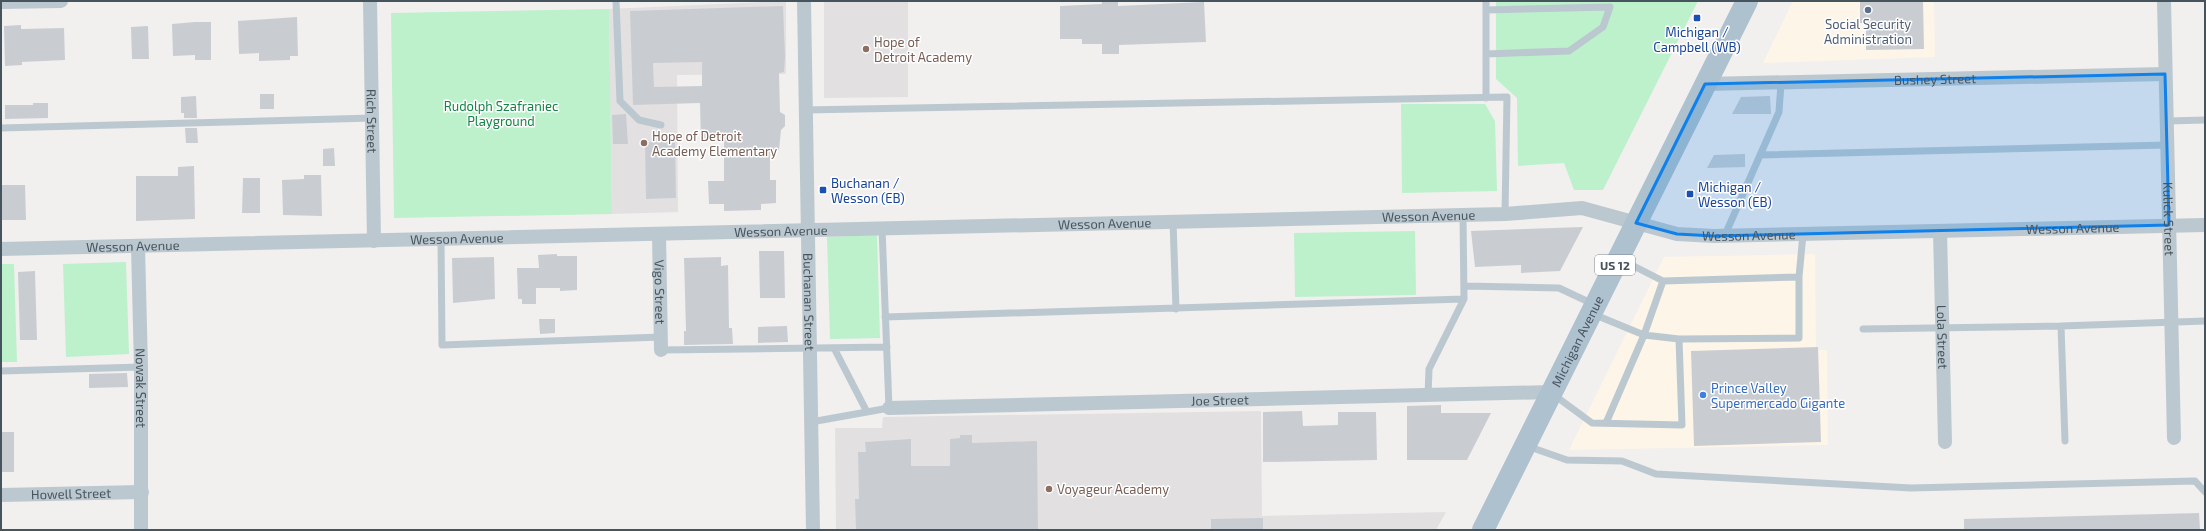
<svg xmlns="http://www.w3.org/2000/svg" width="2206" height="531" font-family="'Exo 2',sans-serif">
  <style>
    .commercial { fill: #fdf5e8 }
    .education { fill: #e3e0e1 }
    .green { fill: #bcf1cc }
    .building { fill: #c9cdd2; fill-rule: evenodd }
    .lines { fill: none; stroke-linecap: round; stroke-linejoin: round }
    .service { stroke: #bcc8cf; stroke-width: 7 }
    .minor { stroke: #bcc8cf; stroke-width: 14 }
    .primary { stroke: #aec1cf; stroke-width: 22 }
    .marked { fill: #1080eb; fill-opacity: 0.2; stroke: #1080eb; stroke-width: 3; stroke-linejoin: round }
    .service-dot { fill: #5c6f8a; stroke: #fff; stroke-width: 1.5 }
    .transit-dot { fill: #1a4fb4; stroke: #fff; stroke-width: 1.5 }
    .education-dot { fill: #8d6e63; stroke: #fff; stroke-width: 1.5 }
    .shop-dot { fill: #3f7fe0; stroke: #fff; stroke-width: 1.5 }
    .labels { text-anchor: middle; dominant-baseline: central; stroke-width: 3; stroke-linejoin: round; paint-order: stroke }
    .shield { fill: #fff; stroke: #7e878e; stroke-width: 1 }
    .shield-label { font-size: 12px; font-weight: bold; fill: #46545e }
    .service-label { font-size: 13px; fill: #4e5e75; stroke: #fff }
    .transit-label { font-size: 13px; fill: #164399; stroke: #fff; text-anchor: start }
    .education-label { font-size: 13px; fill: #785e54; stroke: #fff; text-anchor: start }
    .street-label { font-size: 13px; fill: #46545e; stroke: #fff }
    .park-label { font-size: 13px; fill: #128343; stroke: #fff }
    .shop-label { font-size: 13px; fill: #366cbe; stroke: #fff; text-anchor: start }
  </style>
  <rect width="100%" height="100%" fill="#f2efef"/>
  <path class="commercial" d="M1793,1h141l1,56 -172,6z
    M1815,254l1,96h11l1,95 -259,5 95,-193z"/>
  <path class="education" d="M786,1v73l-109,1 1,137 -66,2 -3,-205z
    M824,1h84v96l-84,1z
    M1261,411l1,105 184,-4 -10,18h-600l-1,-102h47l1,-11z"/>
  <path class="green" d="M1496,1h202l-95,189h-29l-10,-27 -46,3 -1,-68 -21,-19z
    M609,9l3,205 -218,4 -3,-205z
    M1401,104h84l10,17 2,70 -95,2z
    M1415,231l1,64 -121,2 -1,-64z
    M877,235l3,103 -50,1 -3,-102z
    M126,262l3,92 -63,3 -3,-93z
    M1,264h13l3,98h-16z"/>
  <path class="building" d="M1860,1h63l1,48 -58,1v-27h-6z
    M1102,2h16v4l86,-4 2,40 -87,3v9h-17v-10h-20v-5h-22v-33l42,-2z
    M783,6l2,51 -1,15 -5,1 1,39 5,3v11l-4,4 -2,20h-9v30h6v23l-15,1v6l-37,1v-7h-15l-1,-23h16v-40h-23l-1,-38 -67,2 -3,-94zM702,62v24l-48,1 -1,-24z
    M297,17l1,39h-8v4l-31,1v-8l-20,1 -1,-33z
    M195,22h16v38h-16v-5l-22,1 -1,-32z
    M21,25v4l43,-1 1,32 -43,2v3l-17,1 -1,-40z
    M148,26l1,33h-17l-1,-32z
    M260,94h14v15h-14z
    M196,96l1,22h-13v-5h-3v-16z
    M1770,96l1,18h-39l9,-17z
    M33,103h15v15l-43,1v-14h28z
    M626,114l2,30h-15l-1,-29z
    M185,128h12l1,15h-12z
    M645,142h30l1,56 -30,1z
    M334,148l1,18h-12v-17z
    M1745,154v13l-38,1 7,-13z
    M194,166l1,53 -59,2v-45h42v-9z
    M304,175h17l1,41 -39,-1 -1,-35 22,-1z
    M243,178h17v35h-18z
    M1,185h24l1,35h-25z
    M1583,227l-23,44 -39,2v-8l-46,2 -4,-36z
    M759,251h25l1,47h-25z
    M557,254v2h20v34l-17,1v-3h-24v16h-14v-5h-4l-1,-31h22l-1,-13z
    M494,257l1,42 -42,4 -1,-45z
    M721,257v9l7,-1 1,63h3l1,16 -49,1v-14h2l-2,-73z
    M35,271l2,69h-17l-2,-68z
    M539,319h16v14l-15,1z
    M787,326l1,16 -30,1v-16z
    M1818,347l3,95 -127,4 -3,-95z
    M127,373l1,14 -39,1v-14z
    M1441,405v8h50l-24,47h-60v-54z
    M1302,411l1,15 35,-1v-13h38l1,48 -114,2v-50z
    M1,432h13v40h-12l-1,-3z
    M960,435h12v8l65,-2 1,89h-182l-1,-31h4l-1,-47h8l-1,-10 46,-3v27h39v-27l10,-1z
    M2199,513l1,17h-236v-11z
    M1263,518v12h-52v-11z"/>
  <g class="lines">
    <path class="service" d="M616,1l4,100 19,19 22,5
      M1486,1v97
      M1486,10l124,-3 -7,20 -34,24 -83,3
      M805,110l702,-13 -2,117
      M2167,121l38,-1
      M1,128l372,-10
      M1760,155l407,-10
      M1173,221l3,88
      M1725,235l54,-123 2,-29
      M441,240l1,105 219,-8
      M1799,277l4,-43
      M1464,286l95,2 34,16
      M1593,314l51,21 35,4 120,-1v-61l-136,4 -43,-22
      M885,317l579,-18
      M2061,326l4,115
      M1863,329l198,-3 144,-5
      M834,348l33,64
      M661,350l226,-3
      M1,371l140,-4
      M1554,395l38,28 90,2 -3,-86
      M1428,396l1,-27 35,-70 -1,-84
      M811,422l78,-14 -7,-180
      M1606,423l38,-88 19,-54
      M1527,446l40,14 55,1 34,13 255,14 284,-7 10,11"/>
    <g class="minor">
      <path id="s1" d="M370,1l4,240"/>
      <path id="s2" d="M804,1l9,529"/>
      <path id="s3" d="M2164,1l10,437"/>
      <path d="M1,2l60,-1"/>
      <path id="s4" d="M1705,84l460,-10"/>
      <path id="s5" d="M1940,231l5,211"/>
      <path id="s6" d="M659,234l2,116"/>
      <path id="s7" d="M138,247l3,120v163"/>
      <path id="s8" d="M1,249l1504,-35 77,-6 95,26 37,2 491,-11"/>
      <path id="s9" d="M889,408l662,-16"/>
      <path id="s10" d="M1,495l141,-3"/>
    </g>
    <path class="primary" id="s11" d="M1483,530l264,-529"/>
  </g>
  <path class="marked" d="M2165,74l4,151 -455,11 -37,-2 -41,-11 69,-139z"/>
  <circle class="service-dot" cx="1868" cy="10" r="4"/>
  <g class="transit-dot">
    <rect x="1693" y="14" width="8" height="8" rx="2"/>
    <rect x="819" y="186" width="8" height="8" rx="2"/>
    <rect x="1686" y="190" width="8" height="8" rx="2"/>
  </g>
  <g class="education-dot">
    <circle cx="866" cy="49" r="4"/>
    <circle cx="644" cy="143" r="4"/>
    <circle cx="1049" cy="489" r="4"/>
  </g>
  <circle class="shop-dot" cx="1703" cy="395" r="4"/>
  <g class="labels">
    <rect class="shield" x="1595" y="255" width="40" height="20" rx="3"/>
    <g class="shield-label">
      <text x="1615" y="265">US 12</text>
    </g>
    <g class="service-label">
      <text x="1868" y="24">Social Security<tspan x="1868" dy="15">Administration</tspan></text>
    </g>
    <g class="transit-label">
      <text x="1697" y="32" text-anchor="middle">Michigan /<tspan x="1697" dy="15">Campbell (WB)</tspan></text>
      <text x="831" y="183">Buchanan /<tspan x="831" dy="15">Wesson (EB)</tspan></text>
      <text x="1698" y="187">Michigan /<tspan x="1698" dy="15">Wesson (EB)</tspan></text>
    </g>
    <g class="education-label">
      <text x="874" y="42">Hope of<tspan x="874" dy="15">Detroit Academy</tspan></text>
      <text x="652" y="136">Hope of Detroit<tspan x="652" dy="15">Academy Elementary</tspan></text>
      <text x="1057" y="489">Voyageur Academy</text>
    </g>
    <g class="street-label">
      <text stroke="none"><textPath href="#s4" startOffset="230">Bushey Street</textPath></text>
      <text stroke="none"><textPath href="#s1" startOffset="120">Rich Street</textPath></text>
      <text stroke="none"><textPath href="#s8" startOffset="1428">Wesson Avenue</textPath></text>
      <text stroke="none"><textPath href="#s3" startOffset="218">Kulick Street</textPath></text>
      <text stroke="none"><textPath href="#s8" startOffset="1104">Wesson Avenue</textPath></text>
      <text stroke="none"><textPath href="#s8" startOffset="2076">Wesson Avenue</textPath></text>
      <text stroke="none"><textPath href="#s8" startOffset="780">Wesson Avenue</textPath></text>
      <text stroke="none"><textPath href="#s8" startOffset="1752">Wesson Avenue</textPath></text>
      <text stroke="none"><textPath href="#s8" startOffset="456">Wesson Avenue</textPath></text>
      <text stroke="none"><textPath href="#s8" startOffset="132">Wesson Avenue</textPath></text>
      <text stroke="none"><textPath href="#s6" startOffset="58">Vigo Street</textPath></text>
      <text stroke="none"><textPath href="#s2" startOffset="301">Buchanan Street</textPath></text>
      <text stroke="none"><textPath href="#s5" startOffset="106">Lola Street</textPath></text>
      <text stroke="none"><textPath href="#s11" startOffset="211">Michigan Avenue</textPath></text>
      <text stroke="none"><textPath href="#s7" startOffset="141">Nowak Street</textPath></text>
      <text stroke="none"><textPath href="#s9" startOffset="331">Joe Street</textPath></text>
      <text stroke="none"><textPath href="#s10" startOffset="70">Howell Street</textPath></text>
    </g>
    <g class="park-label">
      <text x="501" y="106">Rudolph Szafraniec<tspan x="501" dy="15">Playground</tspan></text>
    </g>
    <g class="shop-label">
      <text x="1711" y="388">Prince Valley<tspan x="1711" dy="15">Supermercado Gigante</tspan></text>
    </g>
  </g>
  <rect width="2206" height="531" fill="none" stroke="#46545e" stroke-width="4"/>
</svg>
